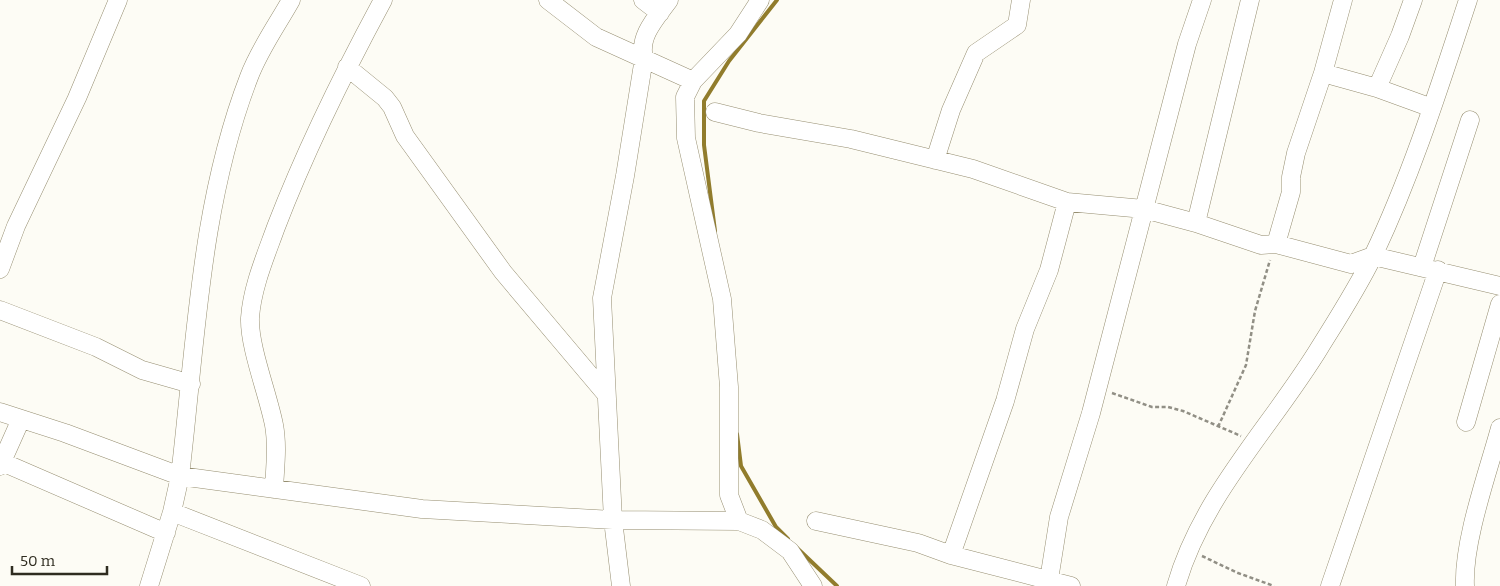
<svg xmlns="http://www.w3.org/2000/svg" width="1500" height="586" font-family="Bitter,serif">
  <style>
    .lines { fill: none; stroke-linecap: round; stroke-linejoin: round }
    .stream { stroke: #917c2c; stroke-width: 4 }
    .minor-casing { stroke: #968e71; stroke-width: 19 }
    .path { stroke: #918f85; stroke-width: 2.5; stroke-dasharray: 4 2.5; stroke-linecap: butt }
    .minor { stroke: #fff; stroke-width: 18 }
  </style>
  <rect width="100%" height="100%" fill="#fdfcf5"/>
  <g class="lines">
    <path class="stream" d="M715,231l-11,-86v-44l25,-40 48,-61
      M737,434l4,32 35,61 12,12
      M797,548l40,38"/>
    <defs>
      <path id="minor" d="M548,0l48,37 97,44
        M643,0l17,13
        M347,67l38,31 7,9 13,29 98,136 102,121
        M1323,73l54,15 55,20
        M1377,88l23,-52 13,-36
        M715,112l44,11 92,16 122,30 94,33 77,7 52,14 65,22 15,-1 75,20 22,-8 127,30
        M935,160l16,-50 25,-57 41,-28 4,-25
        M1196,223l54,-223
        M1276,244l15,-52v-15l5,-24 27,-80 20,-73
        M1422,267l48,-147
        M0,269l16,-43 61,-128 41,-98
        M0,310l96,37 46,23 49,14
        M0,412l65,21 115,43 242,33 191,11 126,1 23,9 28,21 23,35
        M1466,422l34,-118
        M2,462l164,71
        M0,466l21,-47
        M274,489c1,-21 4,-43 0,-64 -6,-31 -25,-78 -24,-107 2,-31 16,-63 26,-91 30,-78 67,-153 107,-227
        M172,512l189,74
        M739,521l-10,-26v-108l-7,-88 -36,-161 -1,-41 8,-16 45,-47 22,-34
        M816,521l102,22 33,12 120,31
        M951,555l54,-154 20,-72 24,-59 18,-68
        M149,586l23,-74 8,-36c16,-134 20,-272 69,-399 10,-27 28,-52 42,-77
        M621,586l-8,-66 -11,-222 23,-122 19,-118c-6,-22 13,-41 25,-58
        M1048,586l11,-69 32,-104 96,-369 15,-44
        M1176,586c26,-91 96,-160 144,-239 18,-29 38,-60 53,-91 39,-82 67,-171 95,-256
        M1330,586l108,-316
        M1465,586c-2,-45 23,-114 35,-158"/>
    </defs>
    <use href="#minor" class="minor-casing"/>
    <path class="path" d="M1112,393l40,14h16l15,4 58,25
      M1218,427l28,-62 9,-54 15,-51
      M1202,556l36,17 36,13"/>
    <use href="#minor" class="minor"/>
  </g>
  <path d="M12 566v8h95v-8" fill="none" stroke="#2f2c20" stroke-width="2.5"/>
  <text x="20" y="566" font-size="15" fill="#2f2c20" stroke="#fdfcf5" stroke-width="4" paint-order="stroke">50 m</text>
</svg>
